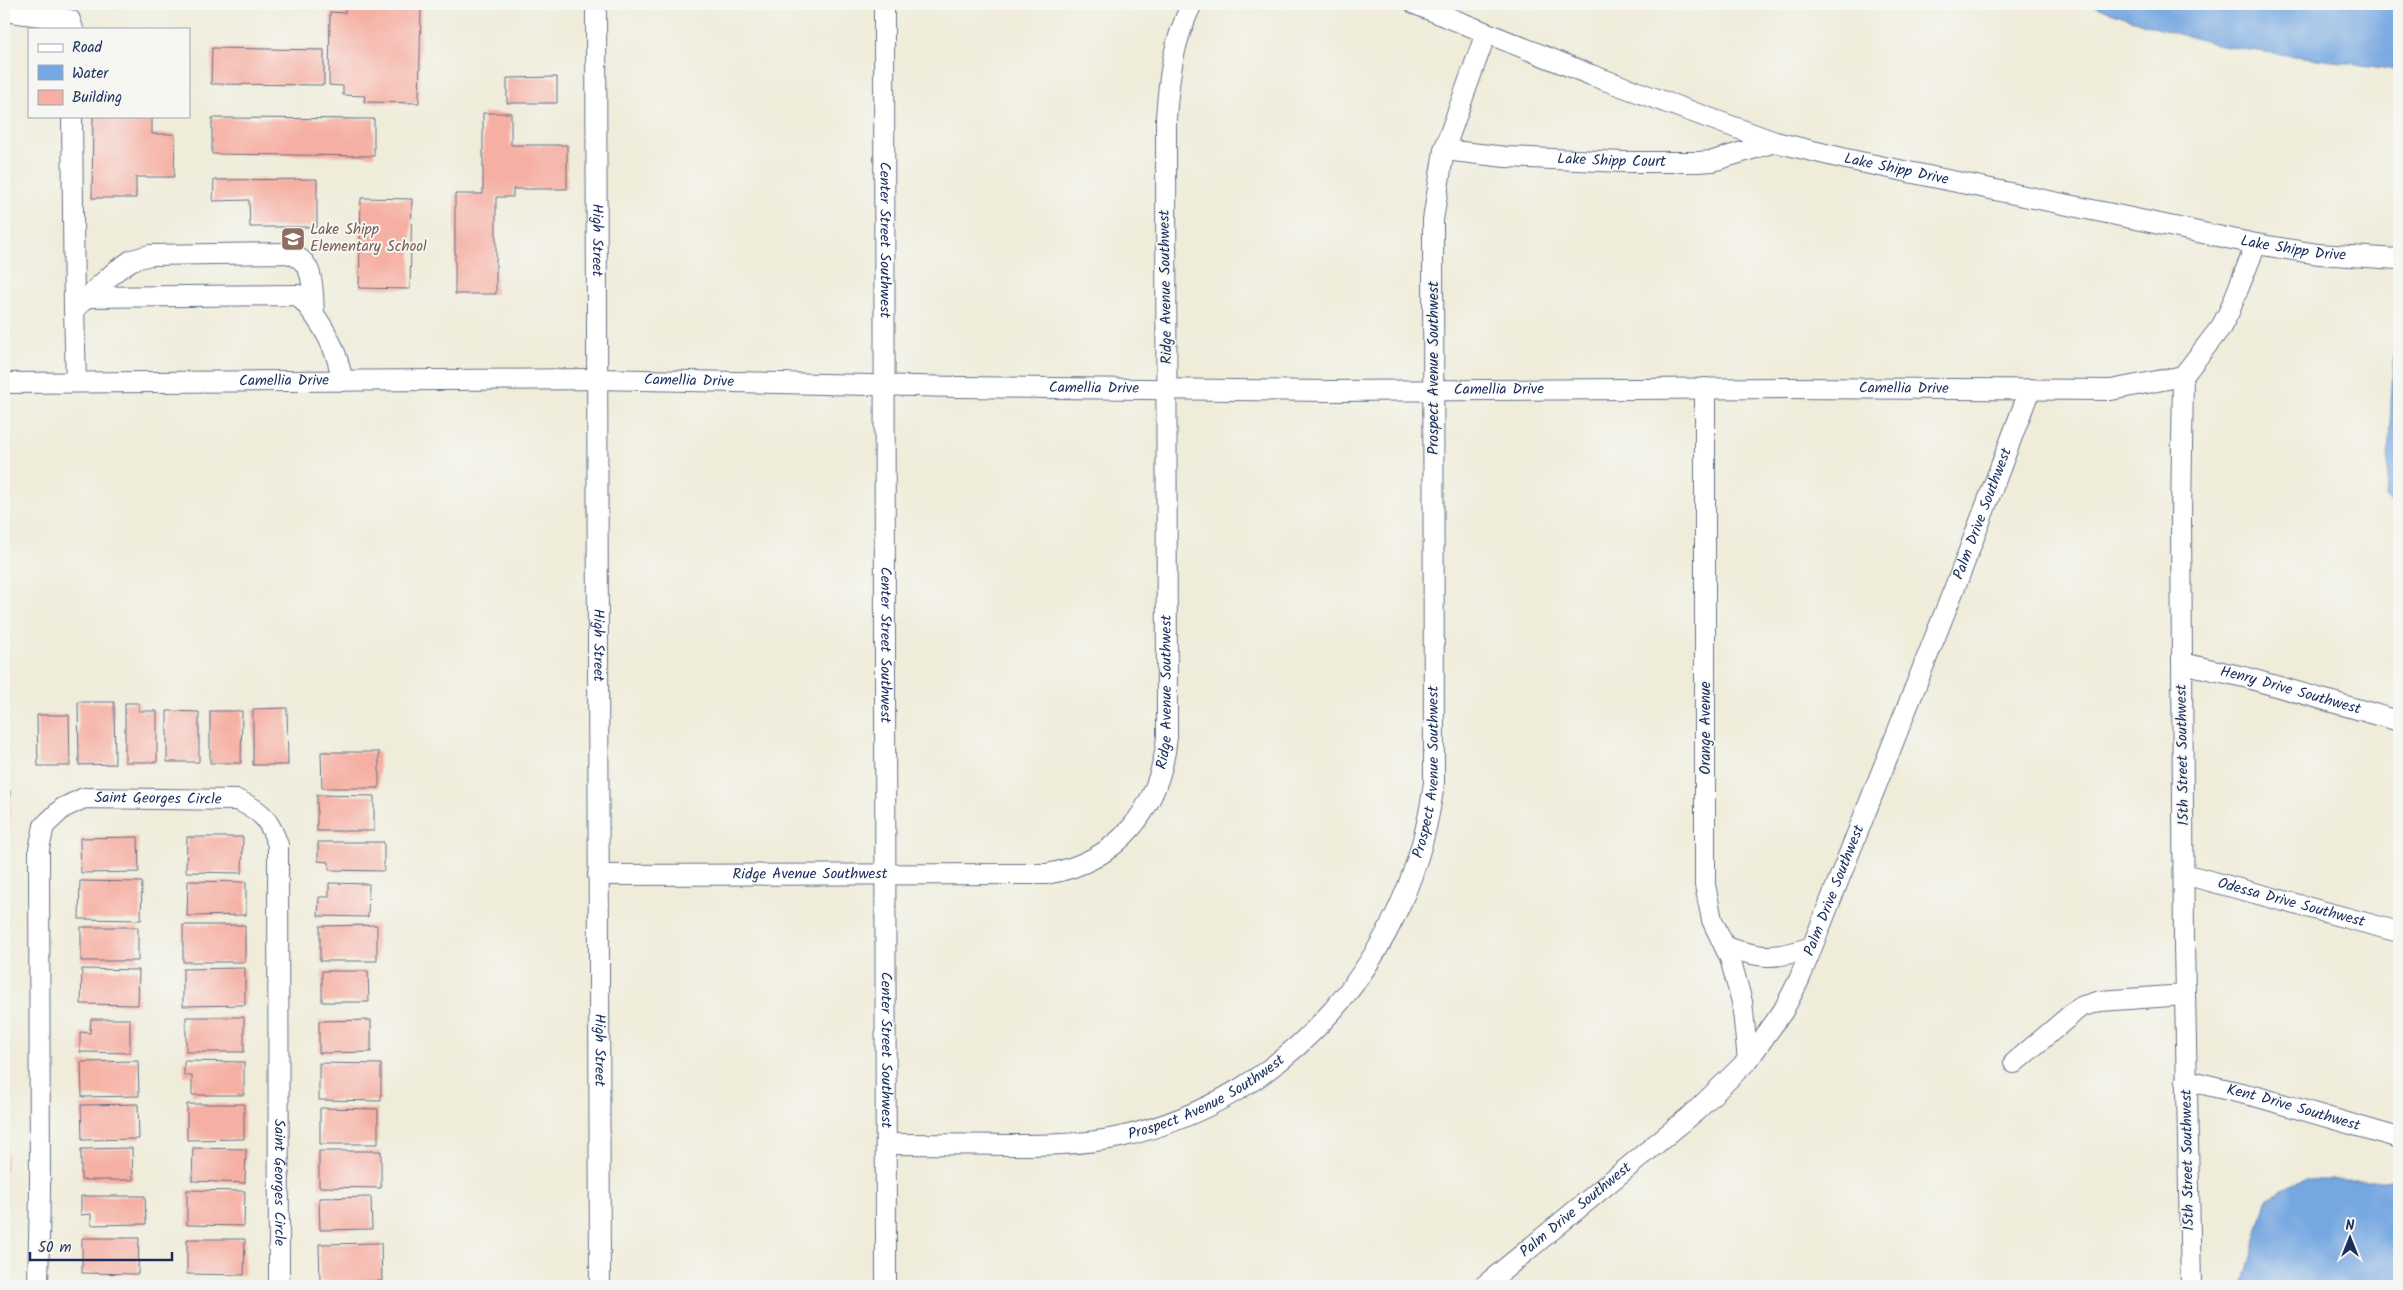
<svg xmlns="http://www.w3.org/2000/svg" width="2403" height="1290" font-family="Kalam,sans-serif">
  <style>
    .water { fill: #76a7e1; stroke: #486ba0 }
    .building { fill: #f6afa3 }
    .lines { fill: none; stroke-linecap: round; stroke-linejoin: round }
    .minor-casing { stroke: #657189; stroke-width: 22 }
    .minor { stroke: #fff; stroke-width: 20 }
    .labels { text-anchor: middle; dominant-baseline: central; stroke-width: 4; stroke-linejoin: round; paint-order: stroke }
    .street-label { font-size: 15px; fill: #1b2f5e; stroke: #f6f6f2 }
    .education-label { font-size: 15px; fill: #785e54; stroke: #f6f6f2; text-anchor: start }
  </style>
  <rect width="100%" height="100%" fill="#f6f6f2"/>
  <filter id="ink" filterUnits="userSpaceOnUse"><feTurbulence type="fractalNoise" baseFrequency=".02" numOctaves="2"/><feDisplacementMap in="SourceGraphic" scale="10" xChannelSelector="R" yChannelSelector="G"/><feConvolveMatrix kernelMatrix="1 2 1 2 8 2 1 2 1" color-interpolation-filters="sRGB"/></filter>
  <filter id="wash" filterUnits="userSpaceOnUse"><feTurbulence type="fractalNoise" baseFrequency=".0096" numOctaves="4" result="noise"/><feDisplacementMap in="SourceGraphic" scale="20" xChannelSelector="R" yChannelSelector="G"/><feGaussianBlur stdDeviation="1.12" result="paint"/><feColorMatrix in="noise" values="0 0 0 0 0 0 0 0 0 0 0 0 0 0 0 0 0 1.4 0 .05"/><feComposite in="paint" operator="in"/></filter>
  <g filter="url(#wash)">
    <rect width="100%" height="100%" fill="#efecd9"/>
    <path class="water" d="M2087,4h312v66l-171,-23 -68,-18z
      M2399,329v179l-13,-11 9,-165z
      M2304,1180h95v106h-158l3,-5 24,-84z"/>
    <g id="blocks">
      <path class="building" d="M345,4h76l-2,99 -55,-1 1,-6 -22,-1v-9l-14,-1 1,-73 15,1z
        M212,48l112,2v35l-113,-1z
        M557,77v26h-50v-25z
        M483,113h28v32h56v44h-54v8h-17v97h-41v-100h28z
        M93,116h59v18h23l-1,43h-38v21h-44z
        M212,118l162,1v37l-162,-2z
        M317,179v48h-67l-1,-27 -36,1 1,-21z
        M361,198l51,1 -2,90 -51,-1z
        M78,702h36l1,62 -36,1z
        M125,703h14v8h18v51h-32z
        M287,708l1,57h-35v-56z
        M167,711l32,1v50h-32z
        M210,711h32l-1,52h-31z
        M37,715h32l1,51h-32z
        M321,752h58v36h-57z
        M4,791h6l-1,35h-5z
        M317,795l57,1v35h-57z
        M138,837l1,35 -58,1 -1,-35z
        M187,837h56l-1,36 -56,-1z
        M318,842h66v29l-55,-1v-8l-11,-1z
        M80,881l62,1 -1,38 -62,-1z
        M188,881l58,1v33l-59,1z
        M329,883l40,1 -1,33 -50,-1 1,-19h10z
        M183,925h62v37h-62z
        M377,925v36h-57v-35z
        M81,927h57v34h-57z
        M245,968v37l-62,1v-37z
        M82,969l57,1 -1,35 -57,-1z
        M322,971h46l1,31h-47z
        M186,1017h58v35h-58z
        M91,1019h39v34l-50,-1v-20l10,1z
        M371,1020v32l-52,1v-32z
        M138,1061l1,35 -57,1 -1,-35z
        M184,1061l60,1v33h-52v-19h-8z
        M319,1063l62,1v37l-62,-1z
        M138,1104l1,35 -57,1 -1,-35z
        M187,1104h57v35l-57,1z
        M320,1108l58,1v35h-58z
        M4,1139h3l-1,33h-2z
        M132,1148l1,32h-52v-31z
        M193,1148l53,1 -1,34 -53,-2z
        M319,1151h62v37l-62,-1z
        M187,1190l58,1 -1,35 -57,-1z
        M81,1196h64l1,28 -55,1v-11l-10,1z
        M371,1197l1,32 -52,1 -1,-32z
        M82,1238h57l-1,36 -56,-1z
        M187,1239h58l-1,36 -57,-1z
        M381,1243l1,38 -62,1 -1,-38z
        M133,1283v3h-52v-2z
        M193,1283h52v3h-52z"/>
    </g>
  </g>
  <g filter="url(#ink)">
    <use href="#blocks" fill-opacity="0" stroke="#657189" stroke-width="1"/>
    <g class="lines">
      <defs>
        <g id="minor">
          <path id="s1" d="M596,4l4,1282"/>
          <path id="s2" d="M884,4l2,1282"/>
          <path id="s3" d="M1415,4l176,71 184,67 71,17 410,85 62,10 81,5"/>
          <path d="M4,11l66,9 3,9"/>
          <path d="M72,116l2,193"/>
          <path id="s4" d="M1444,150l62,7 118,5h74l15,-1 62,-19"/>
          <path d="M86,297l212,-2c22,24 40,53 44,86"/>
          <path d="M76,382l-2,-73 43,-39 15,-10 18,-5 136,-2c30,6 26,34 28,60"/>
          <path id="s5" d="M4,383l593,-4 362,8 369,4 458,-3 325,2 72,-14"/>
          <path d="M1705,388v497l7,35 18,38 12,44 6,58"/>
          <path id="s6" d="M2182,663l62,14 155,44"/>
          <path id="s7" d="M2184,874l215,58"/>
          <path id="s8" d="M598,875l448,-1c73,-12 114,-66 121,-137l-1,-619c3,-41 7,-77 26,-114"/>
          <path d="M1725,947c36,11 50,13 86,0"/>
          <path d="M2014,1063l66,-56 20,-6 85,-6"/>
          <path id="s9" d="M2186,1080l72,17 141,41"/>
          <path id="s10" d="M887,1144c39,0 78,0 117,1 38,0 78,0 116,-8 171,-38 293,-183 314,-355l-1,-562 11,-70 42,-117"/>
          <path id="s11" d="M38,1286l2,-95 -1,-342 5,-23 19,-18 21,-10 153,2c25,11 32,19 41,45l1,441"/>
          <path id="s12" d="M1484,1286l212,-175 52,-51 35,-49 16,-31 163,-411 68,-180"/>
          <path d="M2191,1286l-7,-341 -3,-426 2,-143 38,-49 8,-15 27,-68"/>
        </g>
      </defs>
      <use href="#minor" class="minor-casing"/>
      <use href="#minor" class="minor"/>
    </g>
  </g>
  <defs>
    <symbol id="school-square" viewBox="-11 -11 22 22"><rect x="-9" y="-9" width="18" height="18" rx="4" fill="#8d6e63" stroke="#f6f6f2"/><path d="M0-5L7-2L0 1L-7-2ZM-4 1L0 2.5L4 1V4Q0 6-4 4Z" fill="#fff"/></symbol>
  </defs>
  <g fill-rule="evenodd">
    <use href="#school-square" x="279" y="225" width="28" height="28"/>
  </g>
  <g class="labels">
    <g class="street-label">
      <text stroke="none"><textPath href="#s4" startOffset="168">Lake Shipp Court</textPath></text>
      <text stroke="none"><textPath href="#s3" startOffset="510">Lake Shipp Drive</textPath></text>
      <text stroke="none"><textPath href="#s1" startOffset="236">High Street</textPath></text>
      <text stroke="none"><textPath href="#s2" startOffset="236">Center Street Southwest</textPath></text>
      <text stroke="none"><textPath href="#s3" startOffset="915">Lake Shipp Drive</textPath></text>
      <text transform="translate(1166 287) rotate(-91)">Ridge Avenue Southwest</text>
      <text transform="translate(1434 368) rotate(-90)">Prospect Avenue Southwest</text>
      <text stroke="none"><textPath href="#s5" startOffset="280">Camellia Drive</textPath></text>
      <text stroke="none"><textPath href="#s5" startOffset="685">Camellia Drive</textPath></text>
      <text stroke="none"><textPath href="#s5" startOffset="1090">Camellia Drive</textPath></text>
      <text stroke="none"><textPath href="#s5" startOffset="1900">Camellia Drive</textPath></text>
      <text stroke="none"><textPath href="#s5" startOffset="1495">Camellia Drive</textPath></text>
      <text stroke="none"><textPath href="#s12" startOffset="944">Palm Drive Southwest</textPath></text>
      <text stroke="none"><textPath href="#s1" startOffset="641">High Street</textPath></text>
      <text stroke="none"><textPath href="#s2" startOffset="641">Center Street Southwest</textPath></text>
      <text stroke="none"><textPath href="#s8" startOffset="691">Ridge Avenue Southwest</textPath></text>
      <text stroke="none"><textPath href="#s6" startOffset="112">Henry Drive Southwest</textPath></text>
      <text transform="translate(1706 728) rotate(-90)">Orange Avenue</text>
      <text transform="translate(2183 755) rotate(-91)">15th Street Southwest</text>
      <text stroke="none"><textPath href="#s10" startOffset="748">Prospect Avenue Southwest</textPath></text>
      <text stroke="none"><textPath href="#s11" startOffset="584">Saint Georges Circle</textPath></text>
      <text stroke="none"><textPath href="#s8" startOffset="212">Ridge Avenue Southwest</textPath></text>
      <text stroke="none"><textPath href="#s12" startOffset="539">Palm Drive Southwest</textPath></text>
      <text stroke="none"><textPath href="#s7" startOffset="111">Odessa Drive Southwest</textPath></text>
      <text stroke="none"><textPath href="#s1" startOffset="1046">High Street</textPath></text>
      <text stroke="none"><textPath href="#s2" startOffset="1046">Center Street Southwest</textPath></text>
      <text stroke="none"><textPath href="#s10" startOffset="329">Prospect Avenue Southwest</textPath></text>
      <text stroke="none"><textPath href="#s9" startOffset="111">Kent Drive Southwest</textPath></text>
      <text transform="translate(2188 1160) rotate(-91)">15th Street Southwest</text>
      <text stroke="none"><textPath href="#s11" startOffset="1064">Saint Georges Circle</textPath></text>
      <text stroke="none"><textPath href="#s12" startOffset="119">Palm Drive Southwest</textPath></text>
    </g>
    <g class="education-label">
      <text x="310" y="230">Lake Shipp<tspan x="310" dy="17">Elementary School</tspan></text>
    </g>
  </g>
  <rect width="2403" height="1290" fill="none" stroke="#f6f6f2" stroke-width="20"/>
  <rect x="28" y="28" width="162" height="90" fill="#f6f6f2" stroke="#9ea6b7"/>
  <rect x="38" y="44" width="25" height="8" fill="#ffffff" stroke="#9ea6b7"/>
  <text x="72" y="52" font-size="15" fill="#1b2f5e">Road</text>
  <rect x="38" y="65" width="25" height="15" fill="#76a7e1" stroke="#9ea6b7"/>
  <text x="72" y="78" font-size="15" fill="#1b2f5e">Water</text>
  <rect x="38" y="90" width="25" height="15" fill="#f6afa3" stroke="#9ea6b7"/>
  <text x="72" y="102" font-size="15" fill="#1b2f5e">Building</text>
  <g transform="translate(2350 1238)" stroke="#f6f6f2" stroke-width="4" paint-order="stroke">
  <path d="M0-4L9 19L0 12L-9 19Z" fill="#1b2f5e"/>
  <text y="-8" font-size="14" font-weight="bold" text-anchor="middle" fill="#1b2f5e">N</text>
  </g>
  <path d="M30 1252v8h142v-8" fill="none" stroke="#1b2f5e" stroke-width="2.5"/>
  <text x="38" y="1252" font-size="15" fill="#1b2f5e" stroke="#f6f6f2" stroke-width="4" paint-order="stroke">50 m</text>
</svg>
